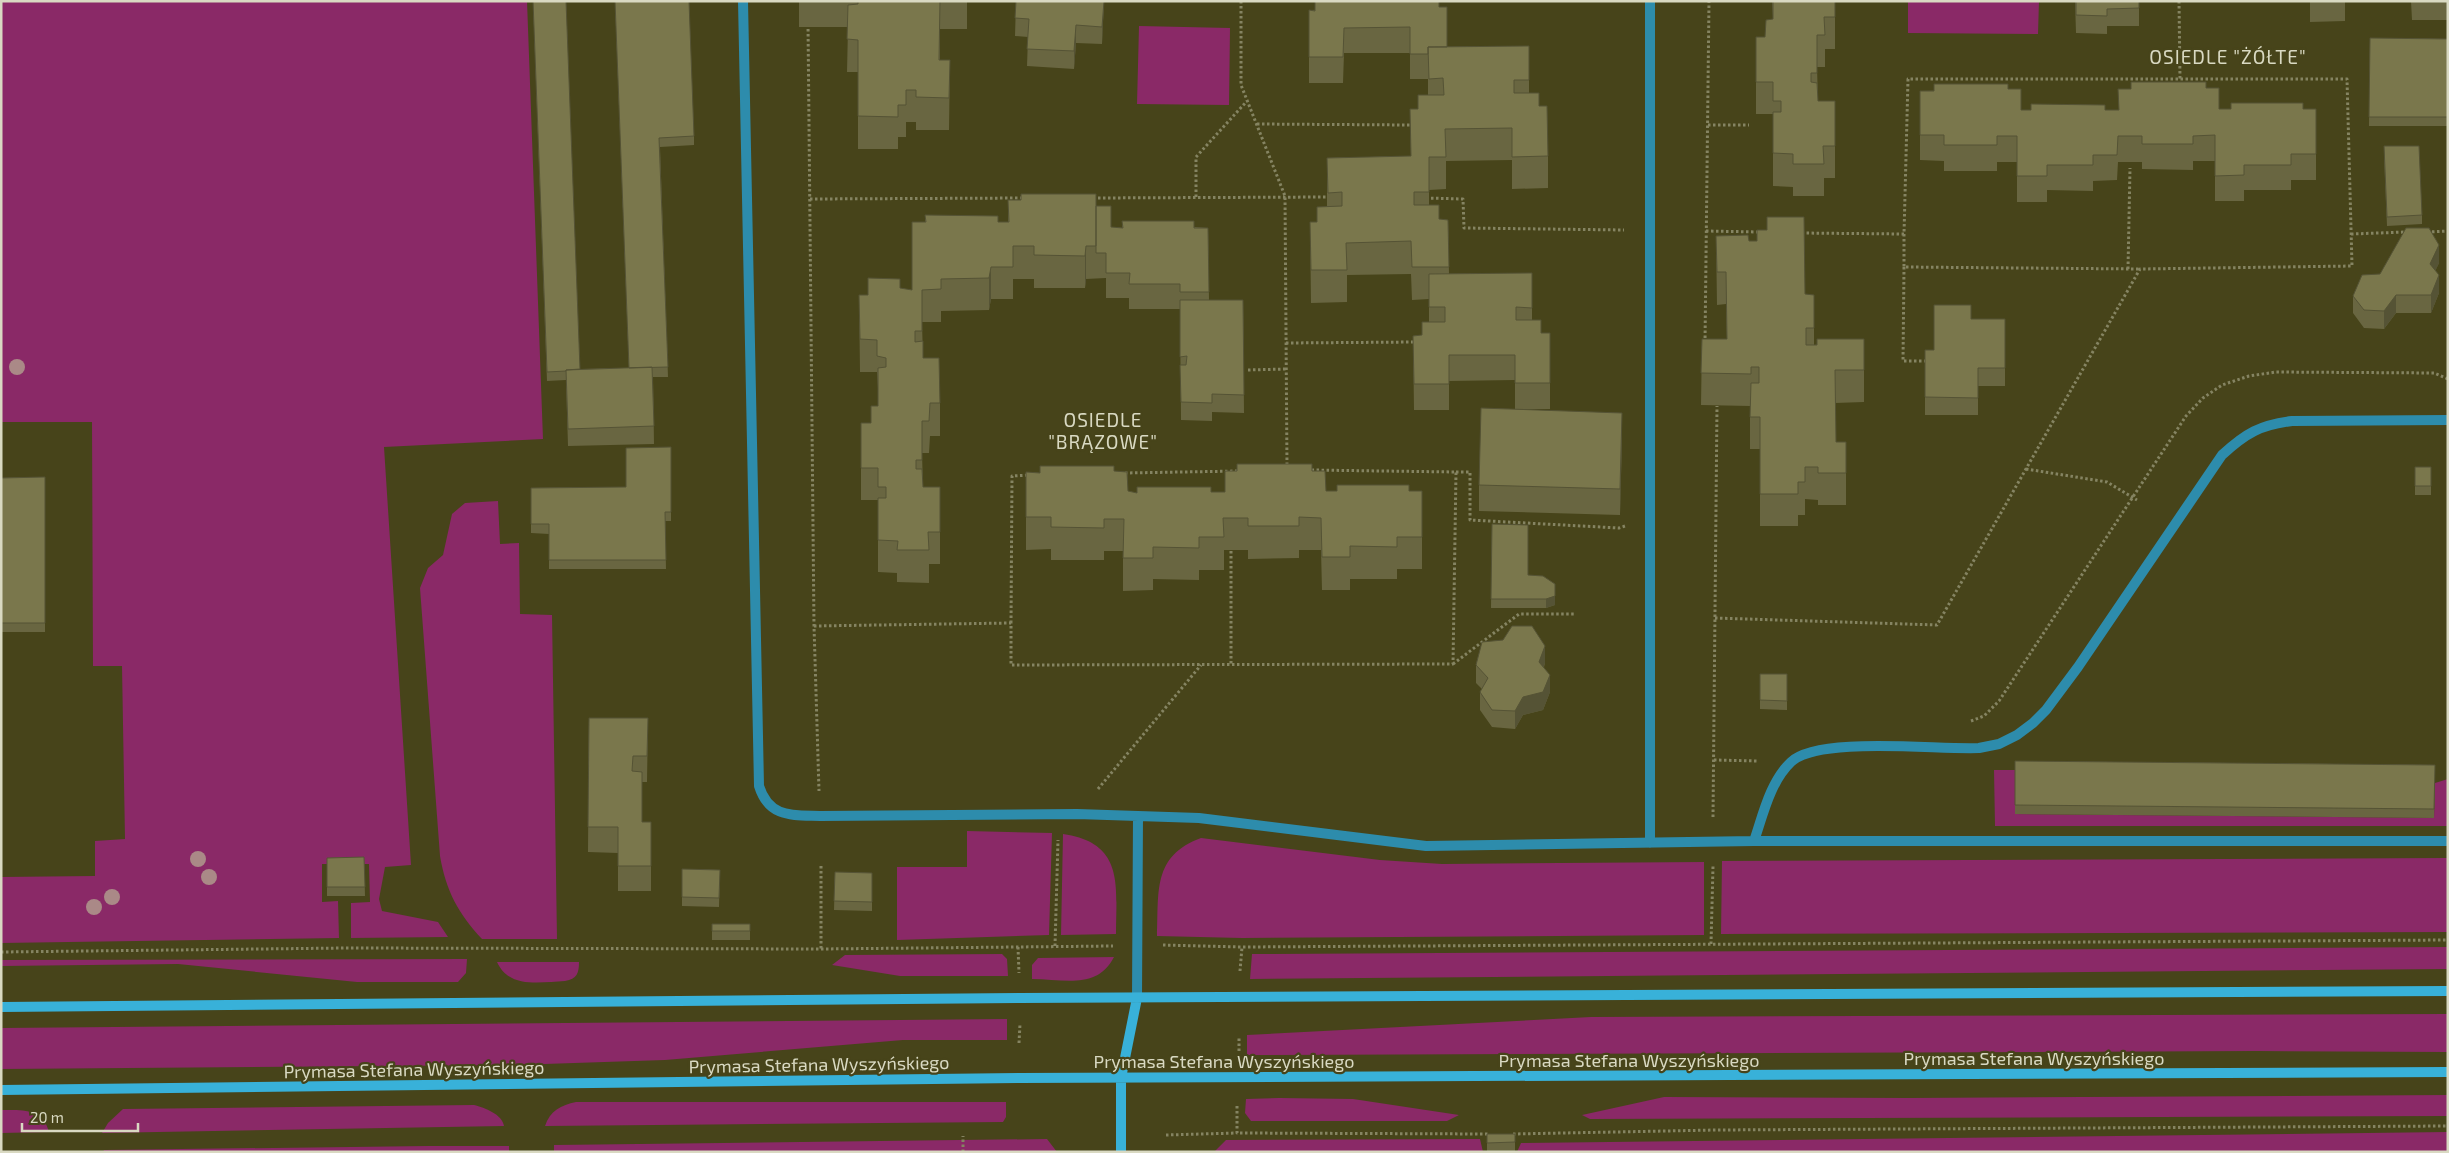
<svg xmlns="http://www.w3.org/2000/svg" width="2449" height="1153" font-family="'Exo 2',sans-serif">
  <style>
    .green { fill: #8a2967 }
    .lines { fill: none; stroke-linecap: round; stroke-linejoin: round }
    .path { stroke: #858462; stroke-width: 3; stroke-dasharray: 2.5 2.5; stroke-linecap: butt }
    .street { stroke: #2d8cac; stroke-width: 10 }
    .secondary { stroke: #38b1d9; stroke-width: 10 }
    .tree { fill: #aa8987 }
    .wall { fill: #696641 }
    .shaded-wall { fill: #555335 }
    .building { fill: #7a774c; stroke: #555335 }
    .labels { text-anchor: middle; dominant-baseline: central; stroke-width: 4.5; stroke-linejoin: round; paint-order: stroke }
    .street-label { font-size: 18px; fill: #d9d9c2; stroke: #47441a }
    .neighbourhood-label { font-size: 19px; letter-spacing: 1px; fill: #d9d9c2; stroke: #47441a }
  </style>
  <rect width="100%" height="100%" fill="#47441a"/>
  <path class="green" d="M1,1h526l16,438 -159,8 27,418 -26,2 -6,32 3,12 56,11 10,15 -97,1v-35l19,-1 -1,-38h-47v38l16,-1 1,37 -338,5v-66l94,-1v-35l30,-2 -3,-173h-29l-1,-244h-91z
    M1908,1h131l-1,33 -130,-1z
    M1139,26l91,2 -1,77 -92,-1z
    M498,501l2,43 19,-1 1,71 32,1 5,324h-75c-24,-26 -36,-48 -42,-83l-20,-268 8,-20 15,-13 9,-41 13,-11z
    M1994,770h21v44l419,4 1,-35 13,-4v47h-453z
    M967,831l85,2 -3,102 -152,5v-73h70z
    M1063,834c62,9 53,52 53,100l-55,1z
    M1201,838l179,22 62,4 262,-2v73l-462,3 -85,-2c2,-44 -5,-80 44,-98z
    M2448,858v74l-727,2 1,-73z
    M2448,947v22l-1198,10 2,-25z
    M1002,954l5,5 1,17h-108l-68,-11 13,-10z
    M1114,957c-17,33 -50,22 -82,22v-14l6,-7z
    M467,959l-1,14 -8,9h-101l-179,-18 -177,2v-6z
    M497,962h82c0,11 -2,17 -14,19 -24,1 -56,8 -68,-19z
    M2448,1014v38l-191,-1 -1010,4v-20l344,-18z
    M1007,1019v21h-104l-238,20 -151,5 -513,4v-41z
    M2448,1095v21l-858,3 -8,-4 82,-18 245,1z
    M1279,1098l74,1 106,16 -12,6h-196l-6,-8 1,-14z
    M576,1102h430v15l-3,5 -458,4c5,-15 16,-21 31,-24z
    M474,1105c11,3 28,9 30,21l-402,7 6,-10 15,-14z
    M1,1110c21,0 42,-2 48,22l-48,1z
    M2448,1132v20h-943h12l4,-9z
    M1047,1139l10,13h-503v-7z
    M1480,1139l3,13h-269l12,-12z
    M428,1146h81v6h-406l1,-2z"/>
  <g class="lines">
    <path class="path" d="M1241,1v84l44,111 2,271
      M2179,1l1,78
      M808,24l6,602 5,165
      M1257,124l153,1
      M1708,125h41
      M1196,197v-40l51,-56
      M1093,198l237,-1
      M1426,198l37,1 1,29 160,2
      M810,199l215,-1
      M1706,231l53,1
      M2427,232l21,-1
      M1904,234v33l236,2
      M2351,234l55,-2
      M1904,267l-1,94h22
      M2128,269l2,-101
      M1286,343l130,-1
      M1705,343l4,-342
      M1248,370l39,-1
      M2026,469l81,13 30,18
      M1456,472h14v48l149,8 6,-2
      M1125,473l114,-2
      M1231,546v119
      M1715,618l222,7 203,-356 212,-3 -5,-187h-439l-4,155 -104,-1
      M1011,623l1,-147 17,-1
      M814,626l197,-3v42l442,-1 3,-192 -146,-2
      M1453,664l66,-50h55
      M1971,721l13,-5 15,-15 187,-285 17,-18 19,-13 27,-9 27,-4 158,1 14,6
      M1714,760l44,1
      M1098,789l103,-124
      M1713,817l4,-411
      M821,866v83
      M1711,944l2,-78
      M1163,945l79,2 1206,-7
      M1055,946l3,-106
      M1018,947l1,26
      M1,952l344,-4 476,1 292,-3
      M1240,971l2,-24
      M1019,1043l1,-19
      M1239,1051v-14
      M1237,1106v27l252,1
      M1513,1134l203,-4 732,-4
      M1166,1135l71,-2
      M963,1152v-16"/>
    <path class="street" d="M743,1l16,785c10,32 33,29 61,30l257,-2 122,4 227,28 328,-5h694
      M1754,841c9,-26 16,-59 37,-79 27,-26 146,-12 188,-14l20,-4 18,-9 16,-12 13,-13 32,-43 144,-212c24,-22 38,-30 70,-34l156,-1
      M1650,843v-842
      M1137,998l1,-182"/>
    <path class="secondary" d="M1,1007l1018,-9 1429,-7
      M1,1090l1018,-12 1429,-6
      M1121,1152v-74l16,-80"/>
  </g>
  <g class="tree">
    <circle cx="17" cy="367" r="8"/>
    <circle cx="198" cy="859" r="8"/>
    <circle cx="209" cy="877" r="8"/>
    <circle cx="112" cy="897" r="8"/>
    <circle cx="94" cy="907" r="8"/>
  </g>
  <path class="wall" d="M533,1l47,368 49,-1 -14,-367 79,135v9l-34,2 8,230h-15l1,67 -86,2 -2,-66 -19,1z
    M799,1h168v28h-27v31h10l-1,70h-33v-8h-10v15h-8v12h-40v-77h-11l1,-45h-49z
    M1016,1h88l-2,43 -26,-1 -2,26 -47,-3 1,-29 -13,-1z
    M1772,1h63v48h-10v18h-8l1,34h17v77h-11v18h-31v-9l-20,-1v-72h-17v-77h9l8,-18z
    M2075,1h64v25h-32v8l-31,-1z
    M2310,1h35v20l-35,1z
    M2411,1h36v19h-35z
    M1439,7l8,40 82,-1v47l10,13 9,50v32l-36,1v-29l-66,1v28l-17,1v15l10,14 9,1 1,54 83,-1v47l9,13h9v76h-35v-29l-66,1v29h-35l-1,-74 9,-1 7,-13v-23l-17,1 -1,-26 -64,1v27l-36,1 -1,-81h7l10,-16v-48l84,-2 -1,-47h8l10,-14v-16h-18v-26h-66l-1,30h-34v-73z
    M2370,38l78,1v87h-79z
    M2206,88l13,21h97v71h-25v10h-47v11h-29v-40h-22v9l-51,-1v-7h-24l-1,18 -24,1v10l-46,-1v12h-30v-40h-20v9h-53v-10l-24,-1v-69l88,-2 13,21h97z
    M2384,155l38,60v9l-35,2z
    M1008,200l88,6 15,21 11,1v-7l86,7 1,72h34l1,113 -32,-1v9l-31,-1 -1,-111h-51v-11h-23v-20l-20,1 -1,9h-51v-9h-21v20h-22l-2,11 -48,1v11h-19l1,36 17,45v33h-10l-1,17h-7l1,34h17v77h-11v19l-32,-1v-9l-19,-1v-72h-17v-77h10l7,-17v-17l-1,-17h-17l-1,-77h9l32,-7 12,2 13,-68v-7l73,7h10z
    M1716,236l33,5 56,53 9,34v17l50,-6v63l-29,1 1,39h10v63h-28v-5l-13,-1v16h-7v11h-38v-77h-10v-43l-49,-1 1,-66h25l-1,-35 -9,1z
    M2439,263l-4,8 4,22 -8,20h-35l-12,16 -20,-1 -11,-15v-17l27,-22z
    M1971,319h34v67h-27v29h-53v-65h9z
    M1622,438l-2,77 -141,-4v-26z
    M671,447v74h-6l1,48h-117v-35l-18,-1v-45l95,-1z
    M1237,464l75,7 14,20h96v78h-25v10h-47v11h-28l-1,-40h-22v8l-51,1v-9h-24v20h-25v10l-46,-1v11l-30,1v-40h-19v9h-53v-11l-25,1v-78l14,1 74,-2 14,20 9,2 88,-1 12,-21z
    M2415,467h16v28h-16z
    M45,477v155h-44v-154z
    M1492,524l36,51 27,30 -9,3h-55z
    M1545,663l-1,4 6,25 -7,18 -20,5 -8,14 -23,-2 -12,-17v-18l2,-3 -6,-6v-18z
    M1760,674h27v36l-27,-1z
    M589,718h59l-1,64h-5v40h9v69h-33v-38l-30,-1z
    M2015,761l420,4 -1,53 -419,-4z
    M364,857l1,39h-38v-38z
    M682,869l38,1 -1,37 -37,-1z
    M835,872l37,1v38l-38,-1z
    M712,924h38v16h-38z
    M1487,1134h28v18h-28z"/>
  <path class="shaded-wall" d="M1104,1l-2,43v-17z
    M1076,25v18l-2,26v-18z
    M2439,245v18l-9,19v-18z
    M1086,246v33l-1,9v-32z
    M991,267v32l-2,11v-32z
    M2439,275v18l-8,20v-18z
    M2396,295v18l-12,16v-18z
    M1622,413v25l-2,77v-26z
    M1555,596v9l-9,3v-9z
    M1545,646v17l-6,16v-17z
    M1550,675v17l-7,18 -20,5 -8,14v-18l8,-14z"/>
  <path class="building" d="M533,1h33l14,368 -14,1v1l-19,1z
    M615,1h74l5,135 -35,2 9,229 -39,1z
    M858,1h82l-1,59h11l-1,38 -33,-1v-7h-10v15h-8v12l-40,-1v-76l-11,-1 1,-34 10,-1z
    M1016,1h88l-2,26 -26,-2 -2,26 -47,-2 2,-30 -14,-1z
    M1315,1h124v6h8v40h-19v7h-18v-27l-66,1 -1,29h-34v-47l6,1z
    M1773,1h62v16h-11l1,18h-8v38h-6v9l6,1 1,18h17v45h-12l1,18h-31v-10l-20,-1v-41h8v-11h-8v-19h-17v-45h9l1,-17 7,-1z
    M2076,1h63v7l-32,1v7l-31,-1z
    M2370,38l78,1v78h-79z
    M1529,46v34h-15v13h25v13h8l1,50 -36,1v-29l-67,1 1,28h-17v35h-15v13h25v14l9,1 1,47h-37l-1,-26 -65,2 1,27h-36l-1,-48h7v-15l25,-1v-14l-14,1 -1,-35 84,-2 -1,-47h8v-14h26l-1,-17 -14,1 -1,-32z
    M2131,82h75v6h13v21h12v-6h72v6h13v45h-25v11h-47v10l-29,1v-41l-22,1v8h-51v-8h-24l-1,19h-24v10h-46v11h-30v-40h-20v9h-53v-10h-24v-44h14v-7h74v5h13v21h10v-6l74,1v5h14l-1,-21h13z
    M2384,146h35l3,69 -35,2z
    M1021,194h75v52h-10l-1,10 -51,-1v-9h-21v21h-22l-2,11 -48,1v10l-19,1v41h-7v11l8,-1v17h16l1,45h-10l-1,18h-7v39h-6v9h6l1,18h17v45h-12l1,18h-32l1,-9 -20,-1v-42h8v-11h-8v-19h-17v-45h10v-17h7v-38l8,-1v-9l-9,-2v-16l-17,-1 -1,-44h9v-17l32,1v9l12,2v-68h14l-1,-7 73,1v6h11l-1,-22h13z
    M1096,206h15v21l12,1 -1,-7h72v7h14l1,64h-29v-8h-51l1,-11h-24v-20h-10z
    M1767,217h37l1,77 9,1v33h-8v17h11v-6h47v31h-29l1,72h10v31h-28v-6h-13v15h-7v12h-38v-77h-10l1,-34h8v-16h-8v7l-50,-1 1,-34h25l-1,-67h-9l-1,-36 32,-1 1,6h8v-11h10z
    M2406,228h23l10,17 -9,19 9,11 -8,20h-35l-12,16 -20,-1 -11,-14 9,-21 18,-1z
    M1532,273v35l-16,-1v13h25v13h9v50h-35v-28h-66v29h-35l-1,-48 9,-1v-13h23v-15h-16v-33z
    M1180,300h63l1,95 -32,-1v9l-31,-1 -1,-37h6l1,-9 -7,1z
    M1934,305h37v14h34v49h-27v30l-53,-1v-47h9z
    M652,367l2,59 -86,3 -2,-59z
    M1481,408l141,5 -2,76 -141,-4z
    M671,447v65h-6l1,48h-117v-36h-18v-36l95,-1v-39z
    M1237,464h75v7h13l1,20h11v-6h72v6h13v46h-25v10l-47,-1v11h-28l-1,-39 -22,-1v9h-51v-8h-25l1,19h-25v11l-46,-1v11h-30l1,-39h-20v9l-53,-1v-10h-25v-45l14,1v-7h74v5l13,1 1,19 9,2v-6h74v5h14v-21h12z
    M2415,467h16v19h-16z
    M45,477v146h-44v-145z
    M1492,524l36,1v50l15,1 12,8v12l-9,3h-55z
    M1512,626h20l13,20 -6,16 11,13 -7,17 -20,5 -8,14 -23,-1 -12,-18 8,-14 -12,-13 6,-23 21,-2z
    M1760,674h27v27l-27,-1z
    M589,718h59l-1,38h-14l-1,15 10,1v50h9v44h-33v-39h-30z
    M2015,761l420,4 -1,44 -419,-4z
    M364,857l1,30h-38v-29z
    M682,869l38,1 -1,28 -37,-1z
    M835,872l37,1v29l-38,-1z
    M712,924h38v7h-38z
    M1487,1134h28v8l-28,1z"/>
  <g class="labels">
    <g class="street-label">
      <text x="2034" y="1058">Prymasa Stefana Wyszyńskiego</text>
      <text x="1629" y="1060">Prymasa Stefana Wyszyńskiego</text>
      <text x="1224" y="1061">Prymasa Stefana Wyszyńskiego</text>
      <text transform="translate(819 1064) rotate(-1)">Prymasa Stefana Wyszyńskiego</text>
      <text transform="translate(414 1069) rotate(-1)">Prymasa Stefana Wyszyńskiego</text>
    </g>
    <g class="neighbourhood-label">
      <text x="2228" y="56">OSIEDLE "ŻÓŁTE"</text>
      <text x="1103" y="419">OSIEDLE<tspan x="1103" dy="22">"BRĄZOWE"</tspan></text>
    </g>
  </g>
  <rect width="2449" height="1153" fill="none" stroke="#d9d9c2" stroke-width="5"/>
  <path d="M22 1123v8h116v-8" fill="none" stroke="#d9d9c2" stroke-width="2.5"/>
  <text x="30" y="1123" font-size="15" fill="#d9d9c2" stroke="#47441a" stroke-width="4" paint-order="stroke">20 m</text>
</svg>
